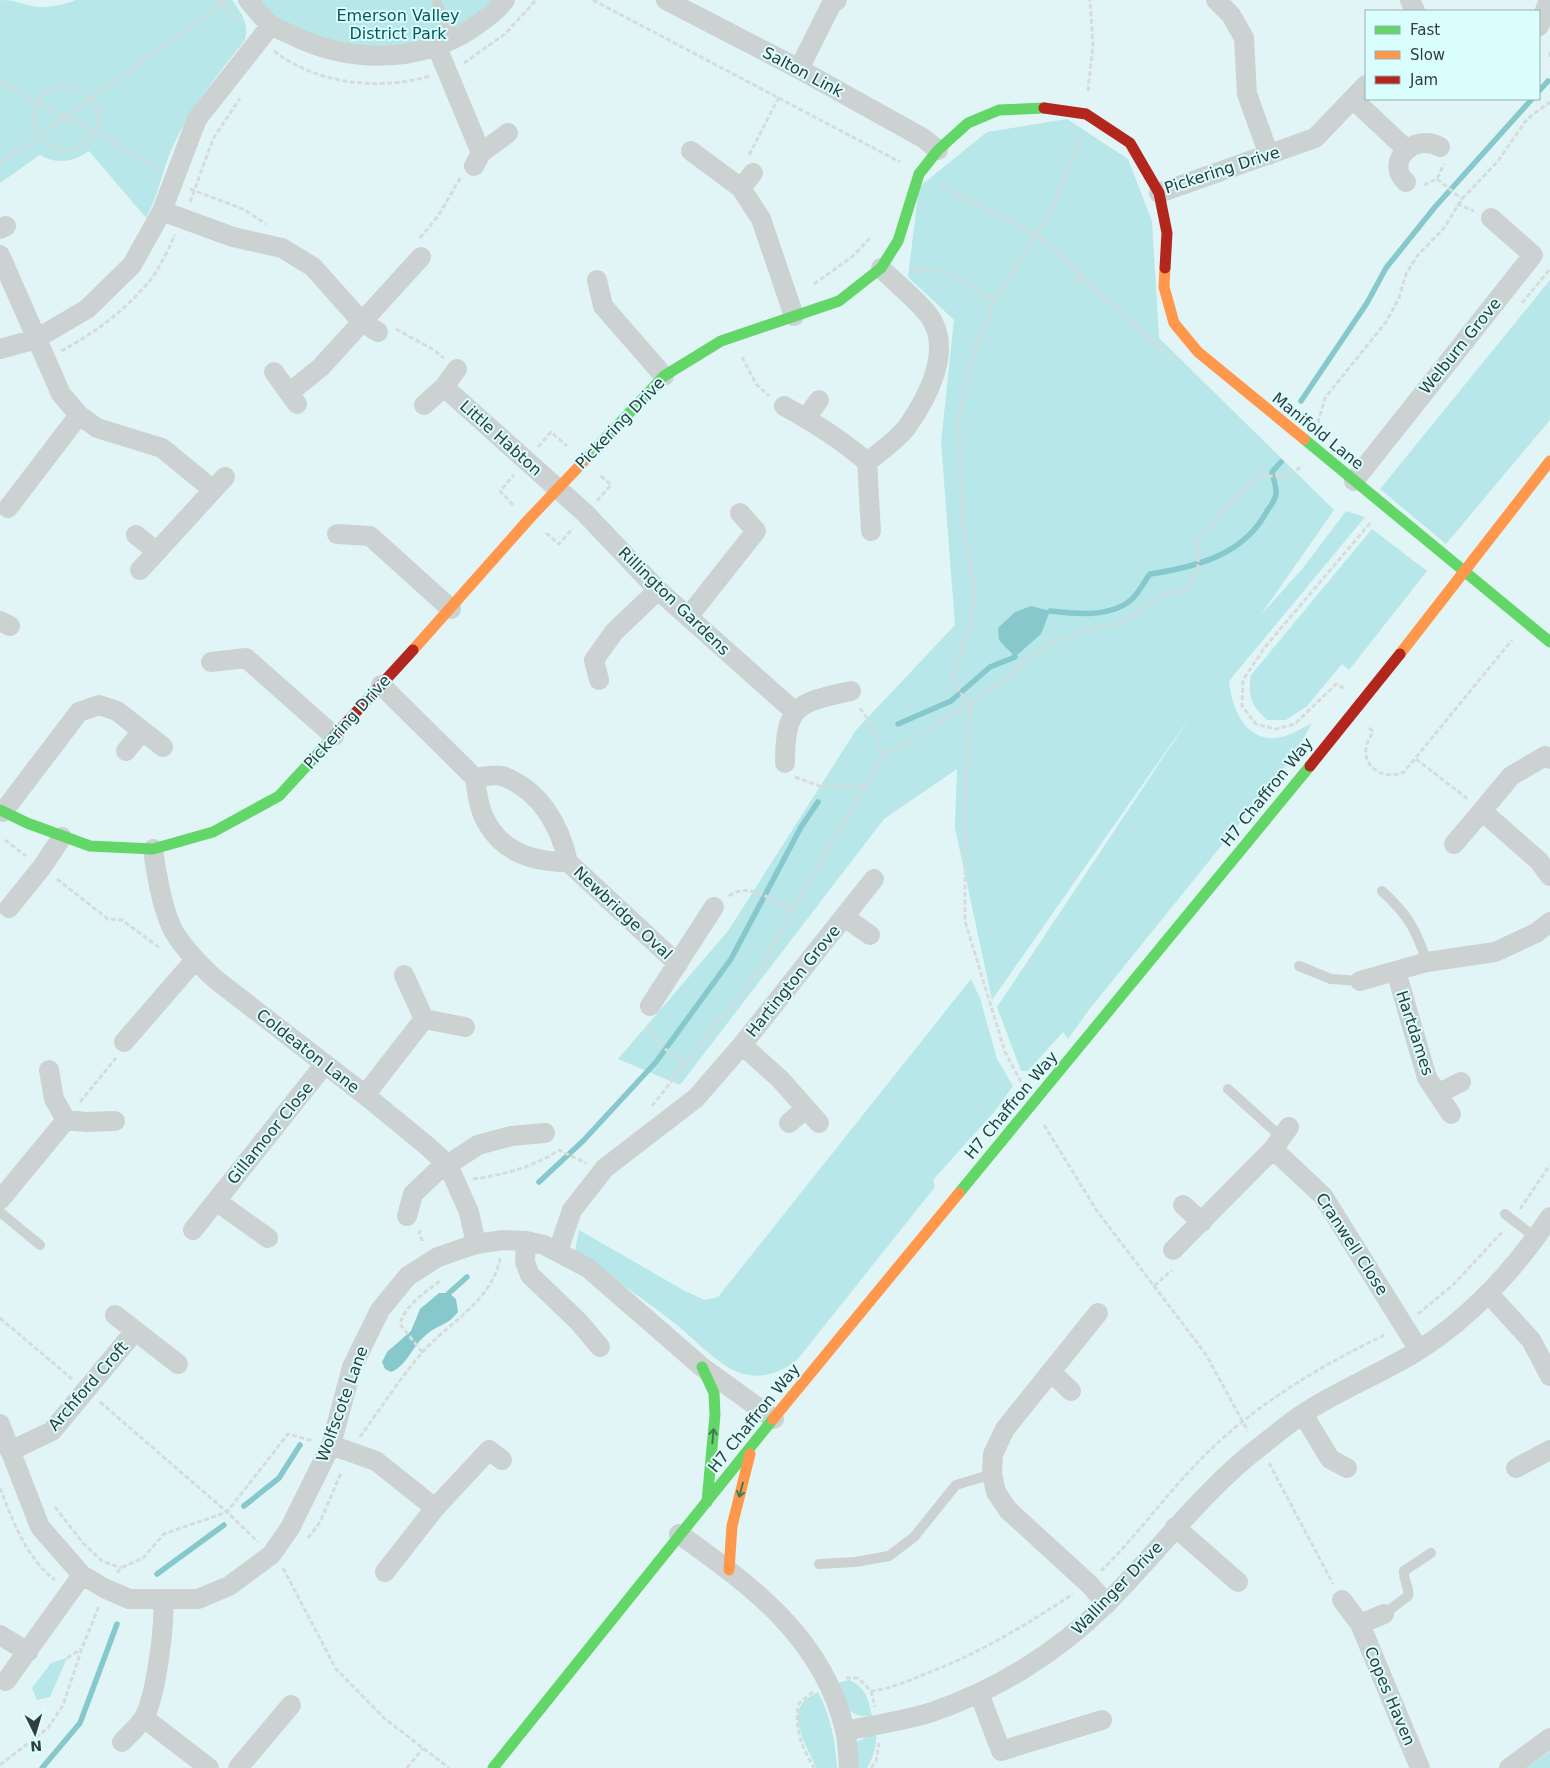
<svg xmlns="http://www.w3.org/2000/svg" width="1550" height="1768" font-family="'DejaVu Sans',sans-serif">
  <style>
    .green { fill: #b7e7e9 }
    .water { fill: #86c8cb }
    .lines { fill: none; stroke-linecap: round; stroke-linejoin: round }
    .stream { stroke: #86c8cb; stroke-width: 5.5 }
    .path { stroke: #d6dcdc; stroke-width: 3; stroke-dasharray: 5 2.5; stroke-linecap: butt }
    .lane { stroke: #ccd2d2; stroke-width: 10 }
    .street { stroke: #ccd2d2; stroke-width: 20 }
    .fast { stroke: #63d668; stroke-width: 11 }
    .slow { stroke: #ff974d; stroke-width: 11 }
    .jam { stroke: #b3261e; stroke-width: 11 }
    .oneway { stroke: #447a4e }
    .labels { text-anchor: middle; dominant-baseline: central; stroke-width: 4; stroke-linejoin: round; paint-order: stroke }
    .park-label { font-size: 16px; fill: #08585b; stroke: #dafdfe }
    .street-label { font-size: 16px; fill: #2f3d3d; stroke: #dafdfe }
  </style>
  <rect width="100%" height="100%" fill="#e2f5f6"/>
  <path class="green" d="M0,0c15,0 18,3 32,6 15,3 30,-1 44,-6h156c10,14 17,23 13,40 -29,37 -59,73 -76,116 -8,21 -12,42 -23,62l-57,-67c-16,11 -32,14 -49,4l-40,28z
    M251,0h253l-9,13 -95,37 -88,-5z
    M1067,119l61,40 24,62 7,117 175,172 -74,106 43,-48 43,-57 19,6 -136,164c3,32 21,68 59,54 8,-3 16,-8 24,-12l-19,34 -205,254 -20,28 -5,-7 -35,39h-7l-24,-64 197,-296 -202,289 -37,-172 2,-59 -73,50 -204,266 -62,-26 110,-128 128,-201 99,-105 -14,-183 13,-122 -46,-43 11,-90 68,-55z
    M1550,280v140l-104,124 -66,-55z
    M1372,529l55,42 -78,99 -7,-6 -35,42 -21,14h-19c-15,-14 -20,-24 -16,-45z
    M971,979l9,19 17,61 16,27 -18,25 -62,69 2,7 -138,173c-16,12 -33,19 -53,14 -22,-5 -49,-34 -67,-49 -33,-26 -68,-49 -102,-74l4,-21 106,61 20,9 13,-3z
    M67,1658l-17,39 -13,3 -5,-12 19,-25z
    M849,1680c17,8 19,18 23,36 -26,2 -27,-12 -34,-33z
    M818,1692c13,25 17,48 19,76h-21c-6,-18 -27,-46 -14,-64 3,-5 11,-9 16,-12z
    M876,1732c1,13 -2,24 -9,36h-12l2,-26z
    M1550,1751v17h-24z"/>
  <path class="water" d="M1031,606l19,5 -9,23 -26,23 -16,-17 -1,-12 17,-16z
    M439,1293h10l7,6 2,13c-12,15 -20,12 -32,23 -14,11 -19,31 -35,37l-6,-3 -3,-7 5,-10 24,-21 9,-22z"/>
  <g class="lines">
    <path class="stream" d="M1539,91l9,-10
      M1301,401l66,-98 19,-35 49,-61 97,-108
      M1050,611c26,3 61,7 82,-12 7,-7 12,-17 18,-25 46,-7 94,-19 117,-63 3,-4 8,-11 9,-17 1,-6 -3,-16 -4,-22l9,-10
      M898,724l53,-23 39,-34 25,-10
      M539,1182l44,-41 73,-79 75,-103 70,-132 17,-25
      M449,1293l18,-16
      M244,1506l35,-28 21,-33
      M157,1574l67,-49
      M42,1768l38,-45 37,-99"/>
    <path class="path" d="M217,0l22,21
      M593,0l307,162
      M274,51c43,33 104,40 156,25
      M1550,52v6
      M464,63l41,-29 31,-34
      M0,82l95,50 64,38
      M34 118a32 32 0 1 1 64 0a32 32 0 1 1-64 0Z
      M1088,91l5,-47 -3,-44
      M749,155l30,-58
      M0,164l228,-164
      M1437,179l25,20
      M940,185l96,49 139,128
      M1424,185l13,-6 7,-15
      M190,189l53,20 23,15
      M190,202l23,-63 27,-41
      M1457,204l17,7
      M420,238l18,-22 23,-39
      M911,270c40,-3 51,12 83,31
      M814,284l38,-27 20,-21
      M1075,284l6,-7
      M1522,303l28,-34
      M396,329l36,20 12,9
      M61,351c34,-18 65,-41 90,-72 10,-13 17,-30 24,-44
      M742,357l14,27 13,12
      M1318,423l7,-25 61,-76 13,-24 7,-24 11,-18 27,-28 18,-29 36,-38 29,-42 23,-17
      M538,447l13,-15 16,14
      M597,501l14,-16 -11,-10
      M513,505l-13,-14 14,-16
      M546,533l13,11 14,-16
      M1344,688l-8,-4 -41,40 -19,5 -20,-5 -14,-18 1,-26 22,-33 106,-125
      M860,708l12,17 11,31
      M1369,728l4,3c-2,6 -7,12 -7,18 -2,22 22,31 38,23l108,-132
      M1416,759l53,41
      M795,777l25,9 44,-1
      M5,840l21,16
      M57,879l51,40 14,1 38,28
      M729,896c20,-15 44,5 63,14
      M649,1024c2,17 23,30 36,41
      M1021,1082l-16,-30 -40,-131v-123l5,-94 -12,-14 -5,-15 16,-46 6,-34 -12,-70 -3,-60 -1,-47 11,-54 24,-63 42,-67 13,-17 32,-81
      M80,1102l36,-44
      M652,1106l109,-138 31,-58 91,-154 87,-52 83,-62 36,-13 32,-6 45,-30 21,-3 11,-20v-30l58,-64h30l17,-10
      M1044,1125l53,86 108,142 43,78
      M473,1179c30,-4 61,-12 86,-29l27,13
      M1520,1209l30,-44
      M421,1230l-2,3 5,11
      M1154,1286l18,-16
      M1418,1314l36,-30 50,-54
      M0,1318l72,61
      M422,1352l-22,-28c5,-19 26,-32 41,-44
      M100,1402l127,110 31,30
      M360,1437c20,-28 39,-57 61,-83 25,-30 72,-53 79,-96
      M1269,1463l64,121
      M0,1488c13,33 26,70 55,92
      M55,1507l28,36 19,18 19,7
      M308,1538l12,-16 21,-49
      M283,1568l53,101 48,49 65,50
      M1101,1571c38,-37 68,-81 106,-118 49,-49 118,-90 180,-119
      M117,1573l4,-5 22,-10 21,-24 63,-22 61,-78 25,7
      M67,1658l14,-9
      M846,1678h12l13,13c19,-2 37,-10 54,-17 53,-20 101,-49 148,-80
      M871,1691l4,16
      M813,1692l-14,11c-6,25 3,43 15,65
      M0,1765l48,-37 15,-23 19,-57 17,-42
      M407,1768l16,-20
      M871,1768l5,-7 3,-18"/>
    <path class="lane" d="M437,4l17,36
      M1382,891c27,25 33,37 45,71
      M1299,966l32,13 29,2
      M1228,1089l53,48
      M0,1212l40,33
      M1505,1214l31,24
      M819,1564l36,-2 34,-6 25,-19 42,-52 36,-11
      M1384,1614l24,-18c2,-9 -5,-15 -4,-25l27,-18"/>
    <path class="street" d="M248,0c7,8 15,19 23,25 6,4 14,7 21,10 56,28 125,29 179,-6 13,-9 24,-16 34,-29
      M666,0l133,69 124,69 15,12
      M1216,0l15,15 13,23 3,56 22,61
      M1410,0l5,11
      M1539,26l10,-26
      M437,47l44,106
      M799,69l32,-64 6,-5
      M1354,100l52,49
      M691,151l50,37 20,31 33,97
      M474,166l7,-13 27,-20
      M1406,182c-22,-20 8,-50 34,-35
      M741,188l12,-15
      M1159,193l156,-55 51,-53
      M162,211l71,26 49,11 31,19 49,55 16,10
      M0,229l6,-3
      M0,255l61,139 18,21 18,13 65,20 50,41
      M597,280l6,26 61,70
      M0,349l36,-10 51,-30 45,-44 30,-54 35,-92 74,-94
      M274,372l23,32
      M444,387l142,127 72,76 136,121
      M289,393l32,-26 100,-110
      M424,405l20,-18 13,-18
      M784,406c29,16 58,34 83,56 13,-10 30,-22 40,-35 20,-28 46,-77 23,-110 -11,-16 -35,-34 -49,-49
      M806,418l13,-18
      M867,462l4,69
      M1354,481l179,-226 -42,-37
      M8,508l71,-93
      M337,534l33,2 81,73
      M136,535l20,16
      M140,570l85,-93
      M688,617l68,-86 -16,-18
      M0,621l10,5
      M211,662l35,-4 88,78
      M599,680l-5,-20 20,-28 44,-42
      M381,685l94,93c7,-1 19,-4 27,-2 37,13 58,49 66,86l110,102
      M126,751l16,-20
      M785,763c0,-59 13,-60 66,-72
      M475,778c2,15 4,32 12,45 17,31 49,39 81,39
      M1482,811l29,-35 34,-20 5,3
      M3,812l76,-100 20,-7 18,6 46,36
      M1454,844l28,-33 57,50 11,15
      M153,849c3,23 10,63 21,83 11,18 26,33 41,47l150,116 61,50 22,20 21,47 7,32
      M9,908l33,-41 20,-30
      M844,917l26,18
      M1396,971l31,107 24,36
      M404,975l20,44 41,8
      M1360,981l67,-19 68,-10 41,-19 14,-11
      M650,1006l64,-99
      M124,1042l71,-82
      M742,1045l38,34 39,44
      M49,1070l5,29 12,21 20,2 29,-1
      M1439,1093l22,-11
      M365,1095l59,-76
      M789,1123l17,-15
      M1273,1149l50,47 96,154
      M0,1200l66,-80
      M216,1201l52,37
      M1183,1205l19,17
      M407,1216l6,-22 22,-21 43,-28 33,-9 34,-3
      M193,1230l131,-165
      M526,1241l-1,21 5,13 49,47 21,25
      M1173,1250l100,-101 16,-22
      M558,1251l14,-41 33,-42 91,-70 46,-53 132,-166
      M1488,1293l43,47 19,36
      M1098,1313l-93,116 -12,25 -1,20 4,18 12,18 81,74 18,20
      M115,1315l63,49
      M1051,1372l20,19
      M1303,1414l27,45 17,9
      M0,1424l40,103 42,48 22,13 25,11h69l31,-13 42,-31 19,-27 41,-83 21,-78 28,-57 28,-34 30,-19 38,-13 27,-4 23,1 18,4 44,23 114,99 72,52
      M331,1445l45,16 59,47
      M10,1451l42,-20 83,-100
      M1516,1468l34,-18
      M1175,1527l63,55
      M679,1534c73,52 144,104 166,196 3,12 3,26 4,38
      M385,1572l50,-64 54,-58 13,10
      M1342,1600l18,24 60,144
      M1360,1624l24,-10
      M0,1635l28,17
      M6,1681l76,-106
      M979,1693l22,58 101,-31
      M144,1718l65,50
      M845,1731c29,-6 59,-10 87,-19 65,-22 126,-60 174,-108 53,-53 96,-113 156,-159 13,-10 26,-21 39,-30 37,-25 80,-41 118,-65 51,-32 98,-83 131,-133
      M122,1742c7,-8 16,-15 21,-23 13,-20 22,-95 20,-119
      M238,1768l53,-63
      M1509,1768l41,-30"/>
    <path class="fast" d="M1304,439l246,203
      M585,460l79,-84 57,-35 118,-40 42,-33 17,-27 21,-67 19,-24 30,-27 31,-13 45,-2
      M0,810l27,13 63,23 63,3 60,-17 66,-36 57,-62
      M959,1193l351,-427
      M702,1367l12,26 1,22 -8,87
      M493,1768l280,-349"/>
    <path class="slow" d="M1165,268l-1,19 10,36 24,29 106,87
      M413,650l116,-131 56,-59
      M1400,654l150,-193
      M773,1419l186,-226
      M729,1570l3,-44 18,-72"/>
    <path class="jam" d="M1044,108l42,6 44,29 29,50 8,40 -2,35
      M336,734l77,-84
      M1310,766l90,-112"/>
  </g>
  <defs><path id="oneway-shaft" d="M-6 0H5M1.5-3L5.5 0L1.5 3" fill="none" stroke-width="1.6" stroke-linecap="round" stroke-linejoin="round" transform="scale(1.25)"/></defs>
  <g class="oneway">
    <use href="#oneway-shaft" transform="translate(713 1436) rotate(-85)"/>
    <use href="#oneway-shaft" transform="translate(741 1490) rotate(105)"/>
  </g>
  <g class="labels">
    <g class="park-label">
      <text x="398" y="15">Emerson Valley<tspan x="398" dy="18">District Park</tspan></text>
    </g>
    <g class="street-label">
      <text transform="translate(803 72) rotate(28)">Salton Link</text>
      <text transform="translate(1222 170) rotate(-18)">Pickering Drive</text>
      <text transform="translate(1460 346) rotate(-51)">Welburn Grove</text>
      <text transform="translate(620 423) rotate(-46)">Pickering Drive</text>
      <text transform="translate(1318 431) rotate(39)">Manifold Lane</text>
      <text transform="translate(501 438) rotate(42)">Little Habton</text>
      <text transform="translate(674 601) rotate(44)">Rillington Gardens</text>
      <text transform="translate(347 722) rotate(-48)">Pickering Drive</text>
      <text transform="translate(1267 792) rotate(-51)">H7 Chaffron Way</text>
      <text transform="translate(623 913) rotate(43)">Newbridge Oval</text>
      <text transform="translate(793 981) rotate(-51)">Hartington Grove</text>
      <text transform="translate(1415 1033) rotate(72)">Hartdames</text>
      <text transform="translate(308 1051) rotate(38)">Coldeaton Lane</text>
      <text transform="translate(1011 1105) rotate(-50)">H7 Chaffron Way</text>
      <text transform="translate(270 1133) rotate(-51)">Gillamoor Close</text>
      <text transform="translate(1352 1244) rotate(57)">Cranwell Close</text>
      <text transform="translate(88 1386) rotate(-49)">Archford Croft</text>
      <text transform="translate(342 1404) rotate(-70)">Wolfscote Lane</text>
      <text transform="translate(754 1418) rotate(-51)">H7 Chaffron Way</text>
      <text transform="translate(1117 1588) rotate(-46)">Wallinger Drive</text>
      <text transform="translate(1390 1696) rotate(67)">Copes Haven</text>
    </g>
  </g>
  <rect x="1365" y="10" width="175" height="90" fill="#dafdfe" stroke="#96b0b1"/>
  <rect x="1375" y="26" width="25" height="8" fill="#63d668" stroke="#96b0b1"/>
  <text x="1410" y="35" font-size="15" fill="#2f3d3d">Fast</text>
  <rect x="1375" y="51" width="25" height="8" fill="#ff974d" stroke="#96b0b1"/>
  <text x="1410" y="60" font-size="15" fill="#2f3d3d">Slow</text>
  <rect x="1375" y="76" width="25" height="8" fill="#b3261e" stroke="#96b0b1"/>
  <text x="1410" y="85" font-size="15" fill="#2f3d3d">Jam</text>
  <g transform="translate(35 1733) rotate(175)" stroke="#dafdfe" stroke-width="4" paint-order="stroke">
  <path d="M0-4L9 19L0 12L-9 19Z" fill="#2f3d3d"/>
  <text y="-8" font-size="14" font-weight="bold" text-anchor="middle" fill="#2f3d3d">N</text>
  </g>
</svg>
